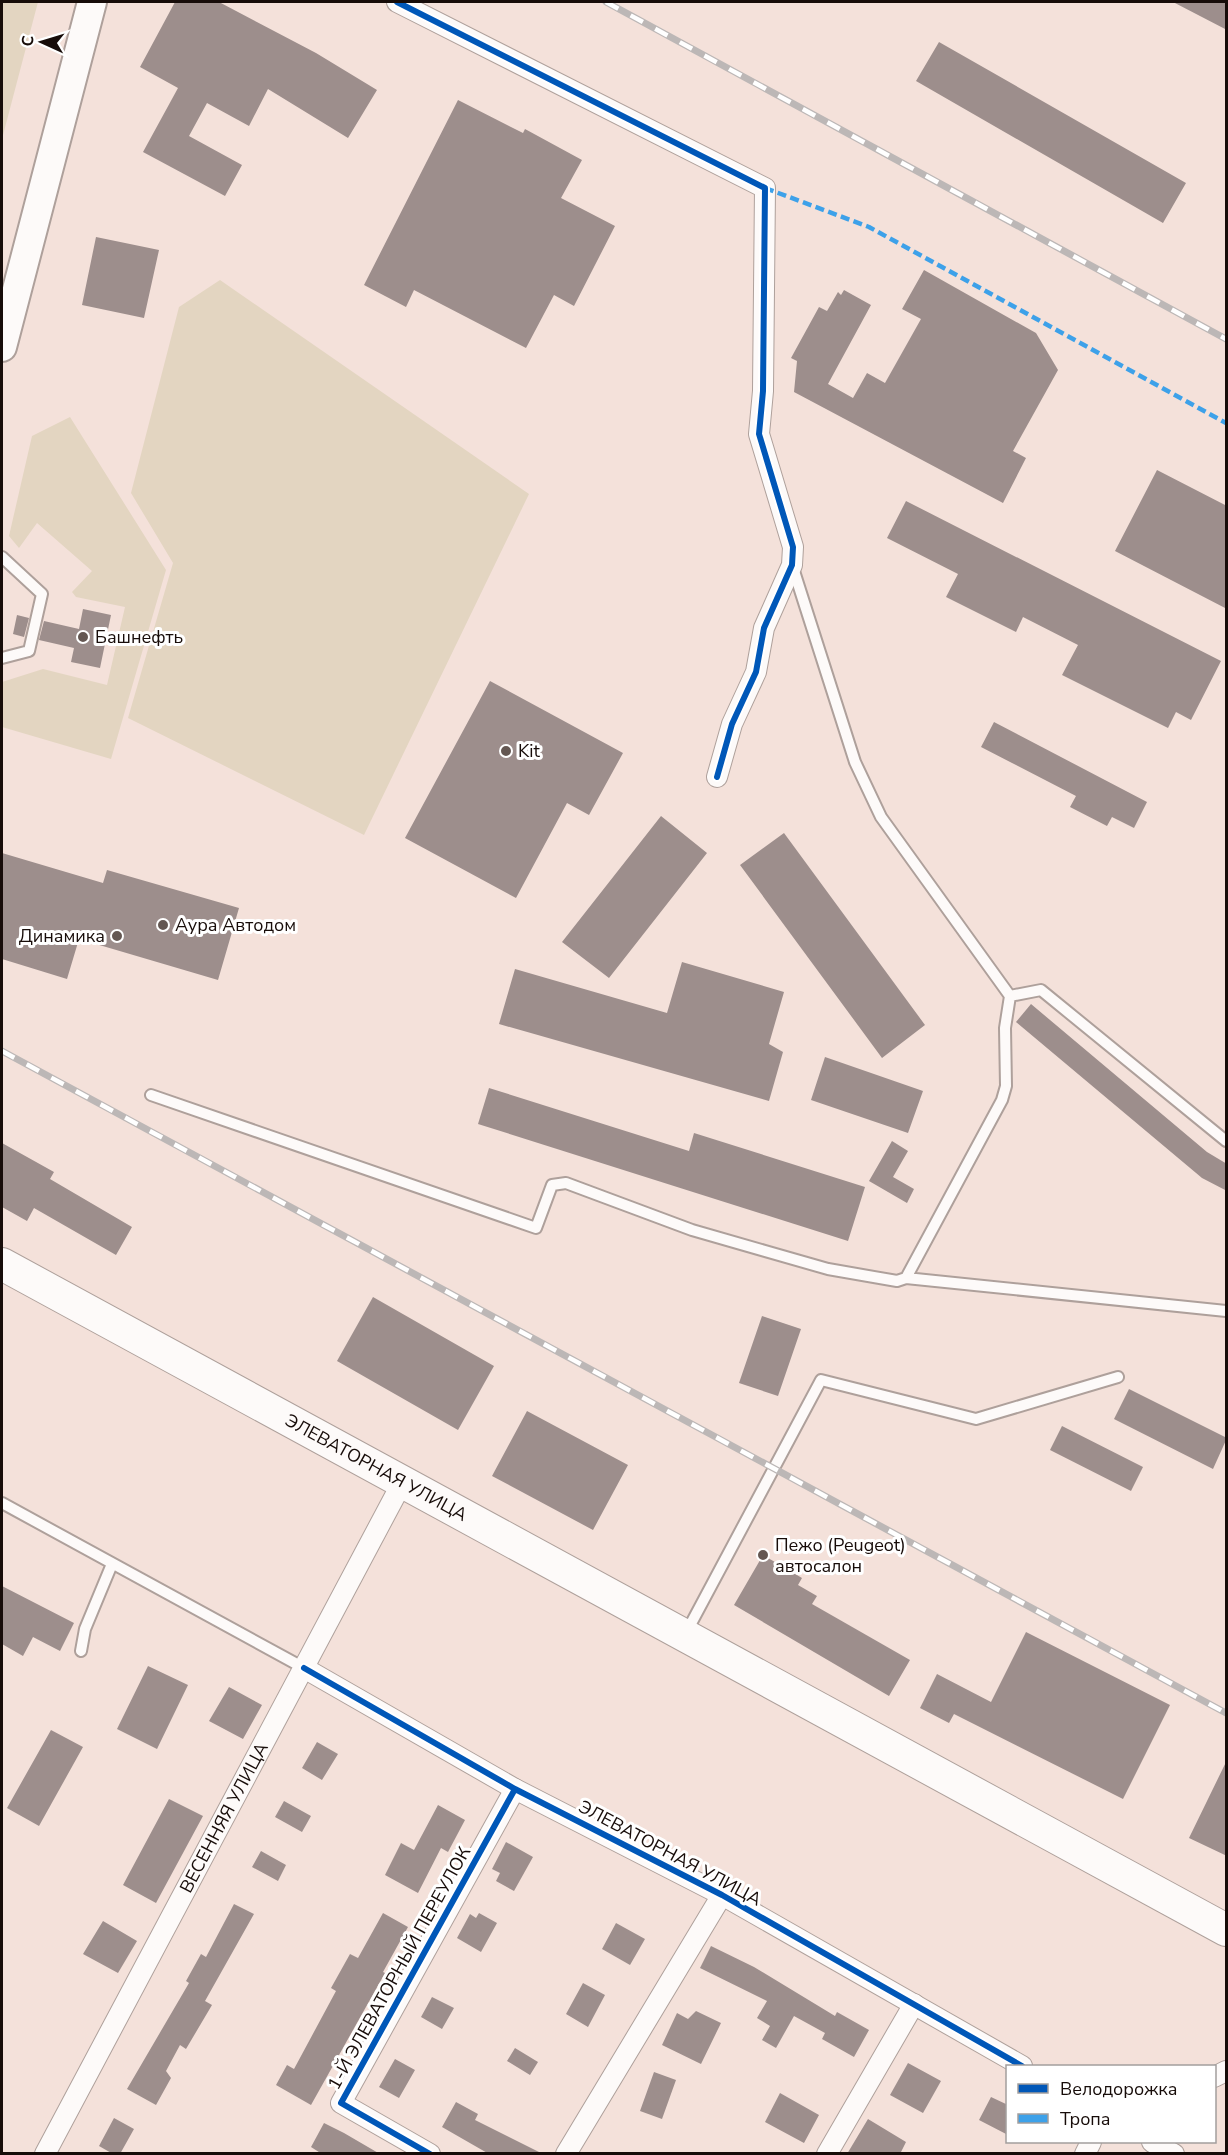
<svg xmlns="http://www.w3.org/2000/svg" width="1228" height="2155" font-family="'Nunito Sans',sans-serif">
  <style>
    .green { fill: #e3d5c1 }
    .building { fill: #9d8e8c }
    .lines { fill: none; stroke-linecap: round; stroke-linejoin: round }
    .service-casing { stroke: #aea09b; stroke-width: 14 }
    .minor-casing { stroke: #aea09b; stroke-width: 22 }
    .secondary-casing { stroke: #aea09b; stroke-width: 32 }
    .primary-casing { stroke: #aea09b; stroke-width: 34 }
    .service { stroke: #fdfaf9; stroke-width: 10 }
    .minor { stroke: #fdfaf9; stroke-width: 20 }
    .secondary { stroke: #fdfaf9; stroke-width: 28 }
    .primary { stroke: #fdfaf9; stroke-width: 32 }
    .rail-casing { stroke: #bcb7b6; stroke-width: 7 }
    .rail { stroke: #fff; stroke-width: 4.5; stroke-dasharray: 14; stroke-linecap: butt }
    .quiet { stroke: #3da1e9; stroke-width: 4.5; stroke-dasharray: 9 4.5; stroke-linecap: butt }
    .cycleway-casing { stroke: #fff; stroke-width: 10 }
    .cycleway { stroke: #0057b8; stroke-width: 6 }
    .poi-dot { fill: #645752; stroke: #fff; stroke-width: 2 }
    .labels { text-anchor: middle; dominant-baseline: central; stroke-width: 6; stroke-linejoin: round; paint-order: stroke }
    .poi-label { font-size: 18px; fill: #170c09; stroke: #fff; text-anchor: start }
    .street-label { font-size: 18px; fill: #170c09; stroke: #fff }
  </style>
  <rect width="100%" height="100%" fill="#f4e1da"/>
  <path class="green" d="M2,2h36l-36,137z
    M220,280l309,214 -165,341 -236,-117 45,-155 -42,-70 48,-186z
    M70,417l96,153 -55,189 -109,-32v-45l41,-13 64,16 18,-78 -49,-10 -4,-5 20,-21 -55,-48 -18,25 -10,-12 23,-100z"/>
  <path class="building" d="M175,2h44l97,51 61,37 -29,48 -80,-49 -19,37 -42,-23 -18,33 53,29 -17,31 -82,-44 35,-64 -38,-21z
    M1173,2h54v28z
    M939,42l247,141 -23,40 -247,-142z
    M458,100l65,33 2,-4 57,31 -21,38 54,28 -41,80 -20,-11 -28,53 -112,-58 -8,17 -42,-22z
    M96,237l63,13 -15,68 -62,-13z
    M924,270l112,63 22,37 -45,81 13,7 -23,45 -209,-111 3,-31 -6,-3 28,-51 8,4 11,-19 3,3 3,-5 27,15 -43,79 25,14 14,-25 18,10 36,-64 -19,-10z
    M1157,470l70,36v103l-112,-58z
    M906,501l315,160 -30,59 -15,-8 -8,16 -106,-53 16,-30 -55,-28 -7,15 -70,-35 12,-23 -71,-36z
    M83,609l28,6 -11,53 -29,-6 3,-14 -35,-8 5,-19 35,8z
    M17,615l12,3 -5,19 -11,-3z
    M490,681l133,72 -34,62 -22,-12 -51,95 -111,-60z
    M994,722l153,80 -13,26 -22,-11 -5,9 -37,-19 6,-11 -95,-49z
    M661,816l46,37 -98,125 -47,-36z
    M784,833l141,192 -43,33 -142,-193z
    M2,853l101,30 4,-13 132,38 -21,72 -139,-41 -12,40 -65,-20z
    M682,962l102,30 -15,52 14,8 -14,49 -270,-77 16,-55 152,44z
    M1031,1004l176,148 20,12v27l-25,-13 -186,-156z
    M825,1057l98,34 -15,42 -97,-33z
    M489,1088l200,63 5,-18 171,54 -17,54 -370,-117z
    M892,1141l16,10 -15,26 21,12 -7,14 -38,-22z
    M2,1143l52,29 -4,7 82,48 -16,28 -82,-47 -7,13 -25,-14z
    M373,1297l121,69 -36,64 -121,-69z
    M762,1316l39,13 -23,67 -39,-13z
    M1129,1389l98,49 -14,31 -99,-50z
    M527,1411l101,54 -35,65 -101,-54z
    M1062,1426l81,41 -12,24 -81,-41z
    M763,1555l39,23 -4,7 19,11 -5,8 98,56 -21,36 -155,-91z
    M2,1586l72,37 -14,28 -27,-14 -10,19 -21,-12z
    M1026,1632l144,73 -47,94 -169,-85 -5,9 -29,-15 17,-34 54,28z
    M148,1666l40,19 -31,64 -40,-20z
    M229,1687l33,18 -19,34 -34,-18z
    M51,1730l32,17 -44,79 -32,-18z
    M317,1742l21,12 -16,26 -20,-12z
    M1227,1760v96l-38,-18z
    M169,1799l34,17 -47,87 -33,-18z
    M284,1801l27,15 -9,16 -27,-15z
    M438,1805l27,15 -17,32 -7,-4 -23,45 -33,-18 16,-32 13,7z
    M506,1842l27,15 -19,34 -18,-10 4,-8 -8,-4z
    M261,1851l25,14 -8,16 -26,-14z
    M234,1904l20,10 -49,87 7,4 -26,44 -6,-4 -14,26 5,7 -15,27 -29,-16 62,-106 -3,-2 15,-27 5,3z
    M383,1913l25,14 -25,45 2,1 -74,132 -35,-20 11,-20 7,4 42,-78 -5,-3 19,-34 8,4z
    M479,1913l18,10 -16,29 -24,-14 13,-24 6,4z
    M103,1921l34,20 -19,32 -35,-19z
    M616,1923l29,16 -15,26 -28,-16z
    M711,1946l43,21 81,49 2,-4 32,18 -15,27 -32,-18 3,-6 -31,-17 -18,32 -14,-8 8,-14 -13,-8 10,-17 -67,-33z
    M583,1983l22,12 -17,32 -22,-13z
    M432,1997l22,11 -12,21 -21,-12z
    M696,2011l25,12 -20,41 -39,-19 15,-32 11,6z
    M515,2048l23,14 -8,13 -23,-14z
    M395,2059l20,11 -16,28 -20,-11z
    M908,2063l33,18 -18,32 -33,-18z
    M654,2072l22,8 -14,39 -22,-8z
    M780,2093l39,22 -15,28 -39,-21z
    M991,2097l17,8v30l-29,-15z
    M456,2102l22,12 -3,6 68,34h-54l-47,-27z
    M114,2118l20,11 -14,25h-7l-14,-8z
    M868,2119l38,23 -6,12h-53z
    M324,2123l20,10 36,21h-58l-11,-7z"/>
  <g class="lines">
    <defs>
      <path id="service" d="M2,557l40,37 -13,57 -27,7
        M1010,996l31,-6 185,151
        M151,1095l385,133 16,-43 14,-2 126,47 73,21 63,18 69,12 9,-3 96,-178 4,-14 -1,-58 5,-32 -129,-179 -26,-55 -62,-194
        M906,1278l320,33
        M2,1503l302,165
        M686,1633l135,-253 155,39 142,-42
        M81,1651l4,-22 27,-65"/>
      <g id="minor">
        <path d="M397,2l368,186 -2,203 -4,43 34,113 -1,18 -28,63 -8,44 -24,52 -15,53"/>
        <path d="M304,1668l211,121 207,106 300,171"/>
        <path d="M1214,2077l12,-6"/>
        <path d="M1152,2142l22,12"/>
        <path id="s1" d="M45,2154l358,-673"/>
        <path d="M430,2154l-89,-51 174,-314"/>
        <path d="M566,2154l156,-259"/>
        <path d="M827,2154l87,-150"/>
        <path d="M1085,2154l6,-12"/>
      </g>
      <path id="secondary" d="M2,347l90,-345"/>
      <g id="primary">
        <path id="s2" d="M2,1264l1224,666"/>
      </g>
    </defs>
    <use href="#service" class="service-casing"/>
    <use href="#minor" class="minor-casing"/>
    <use href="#secondary" class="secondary-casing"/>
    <use href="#primary" class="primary-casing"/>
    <use href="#service" class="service"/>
    <use href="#minor" class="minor"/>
    <use href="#secondary" class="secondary"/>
    <use href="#primary" class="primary"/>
    <defs>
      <path id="rail" d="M606,2l620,337
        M2,1051l1224,662"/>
    </defs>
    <use href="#rail" class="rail-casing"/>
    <use href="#rail" class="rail"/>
    <path class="quiet" d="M765,188l104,39 357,196"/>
    <defs>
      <path id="cycleway" d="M397,2l368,186 -2,203 -4,43 34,113 -1,18 -28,63 -8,44 -24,52 -15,53
        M304,1668l211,121 207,106 300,171
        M430,2154l-89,-51 174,-314"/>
    </defs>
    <use href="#cycleway" class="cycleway-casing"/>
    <use href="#cycleway" class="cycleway"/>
  </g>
  <g class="poi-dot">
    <circle cx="83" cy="637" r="6"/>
    <circle cx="506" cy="751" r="6"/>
    <circle cx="163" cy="925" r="6"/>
    <circle cx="117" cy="936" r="6"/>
    <circle cx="763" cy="1555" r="6"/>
  </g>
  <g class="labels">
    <g class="poi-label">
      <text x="95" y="637">Башнефть</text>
      <text x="518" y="751">Kit</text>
      <text x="175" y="925">Аура Автодом</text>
      <text x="105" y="936" text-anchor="end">Динамика</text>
      <text x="775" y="1545">Пежо (Peugeot)<tspan x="775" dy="21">автосалон</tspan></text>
    </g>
    <g class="street-label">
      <text stroke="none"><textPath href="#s2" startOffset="426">ЭЛЕВАТОРНАЯ УЛИЦА</textPath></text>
      <text stroke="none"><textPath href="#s1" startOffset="381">ВЕСЕННЯЯ УЛИЦА</textPath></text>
      <text transform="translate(670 1853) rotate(28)">ЭЛЕВАТОРНАЯ УЛИЦА</text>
      <text transform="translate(399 1968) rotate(-61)">1-Й ЭЛЕВАТОРНЫЙ ПЕРЕУЛОК</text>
    </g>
  </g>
  <rect width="1228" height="2155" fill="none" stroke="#170c09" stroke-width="6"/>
  <rect x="1006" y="2065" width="210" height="78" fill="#ffffff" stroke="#a29e9d" stroke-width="1.5"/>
  <rect x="1018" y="2084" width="30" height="9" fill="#0057b8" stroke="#a29e9d" stroke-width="1.5"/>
  <text x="1060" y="2095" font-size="18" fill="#170c09">Велодорожка</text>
  <rect x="1018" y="2114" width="30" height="9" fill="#3da1e9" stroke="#a29e9d" stroke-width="1.5"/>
  <text x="1060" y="2125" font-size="18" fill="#170c09">Тропа</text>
  <g transform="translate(42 42) rotate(274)" stroke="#ffffff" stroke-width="4.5" paint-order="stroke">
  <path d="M0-4.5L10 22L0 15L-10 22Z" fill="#170c09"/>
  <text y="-9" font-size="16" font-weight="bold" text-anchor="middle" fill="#170c09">С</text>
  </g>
</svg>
